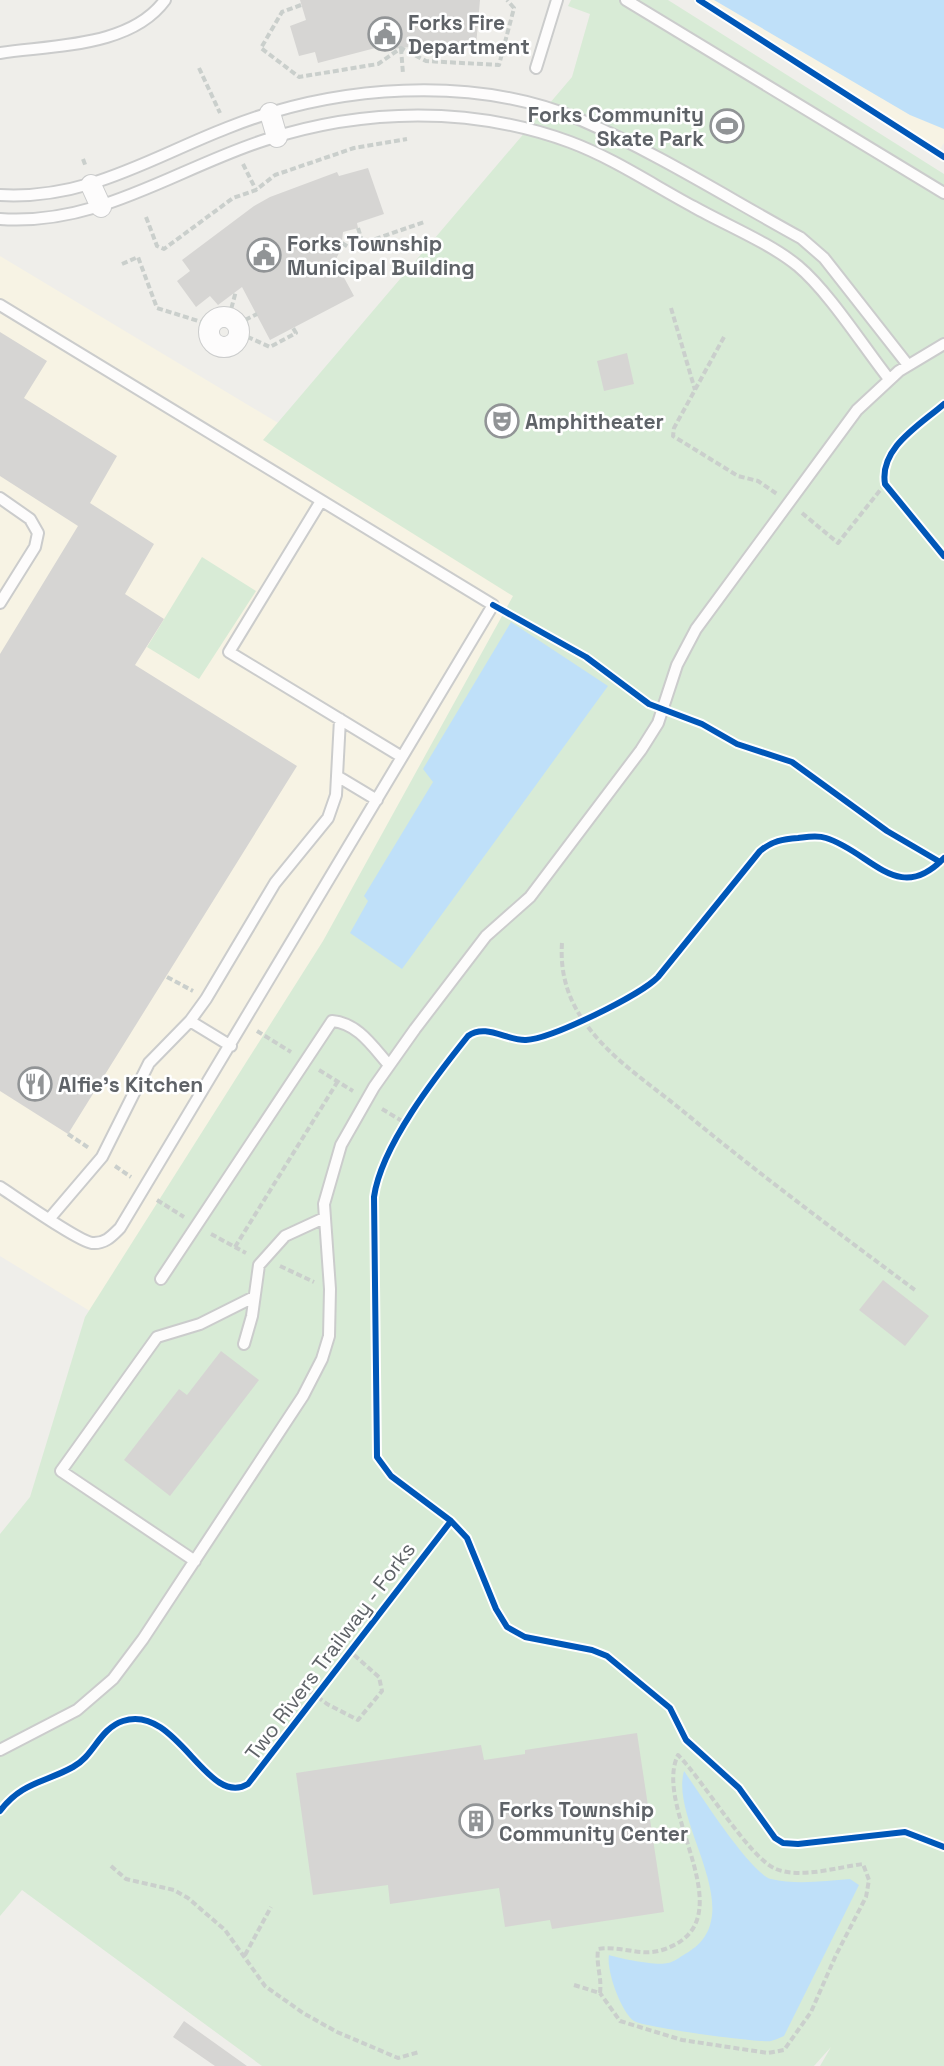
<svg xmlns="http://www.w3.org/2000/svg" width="944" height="2066" font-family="'Space Grotesk',sans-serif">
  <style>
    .commercial { fill: #f7f3e4 }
    .green { fill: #d8ebd6 }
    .water { fill: #bfe0f9 }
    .building { fill: #d6d5d3 }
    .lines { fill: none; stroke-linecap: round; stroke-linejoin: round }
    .lane-casing { stroke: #cbcccc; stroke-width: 14 }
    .street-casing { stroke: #cbcccc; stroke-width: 22 }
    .path { stroke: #cacfcc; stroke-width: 4; stroke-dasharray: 6 3; stroke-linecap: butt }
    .lane { stroke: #fdfcfc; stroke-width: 10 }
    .street { stroke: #fdfcfc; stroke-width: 20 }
    .cycleway-casing { stroke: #fff; stroke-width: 10 }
    .cycleway { stroke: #0057b8; stroke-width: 6 }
    .labels { text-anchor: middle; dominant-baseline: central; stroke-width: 5; stroke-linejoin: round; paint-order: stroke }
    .poi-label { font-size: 21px; font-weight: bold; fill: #5f6368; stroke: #fff; text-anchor: start }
    .street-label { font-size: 21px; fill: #5f6368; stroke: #fff }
  </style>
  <rect width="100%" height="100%" fill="#efeeea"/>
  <path class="commercial" d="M697,0h247v143l-6,9z
    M0,256l543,326 -414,753 -129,-79z"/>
  <path class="green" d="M571,0h97l276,174v1892h-124l11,-19 -17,19h-552l-240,-176 -22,26v-382l30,-37 55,-180 238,-376 190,-345 -250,-156 309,-363 18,-63 -22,-8z
    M202,557l54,34 -57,88 -52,-32z"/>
  <path class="water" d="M714,0h230v129l-34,-14z
    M511,622l97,64 -206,283 -52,-36 18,-32 -4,-5 69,-114 -10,-13z
    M684,1771c14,20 67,103 87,108 25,6 54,2 79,0l9,6 -75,151c-5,2 -9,4 -13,5 -14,2 -128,-14 -137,-20 -13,-9 -28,-51 -25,-66 13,4 47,11 59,8 6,-1 12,-6 17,-9 69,-38 -16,-131 -1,-183z"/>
  <path class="building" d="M300,0h180l-4,46 -58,-4v4l-34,4 -1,-4 -65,17 -3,-11 -16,4 -9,-30 16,-6z
    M368,168l16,46 -27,9 1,5 -15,4 -2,17 -6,12 19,35 -84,44 -28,-53 -24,18 -8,-9 -14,11 -19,-26 13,-10 -8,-11 72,-54 16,-9 67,-25 2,4z
    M0,332l47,29 -23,37 93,58 -27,47 64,41 -29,50 39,25 -29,46 162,101 -229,368 -68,-43v-437l78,-128 -78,-50z
    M627,353l7,31 -30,7 -7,-30z
    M883,1280l46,36 -24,30 -46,-36z
    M221,1351l38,29 -89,116 -46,-36 55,-71 8,6z
    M637,1733l27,179 -112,17 -2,-9 -45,7 -6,-39 -109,16 -2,-19 -75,10 -17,-122 185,-28 3,15 41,-6v-4z
    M184,2021l63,45h-32l-42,-29z"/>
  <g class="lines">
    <defs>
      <path id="lane" d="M626,0l318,193
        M0,53c54,-8 131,-6 165,-53
        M536,68l21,-68
        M0,195c87,5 150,-37 227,-67 107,-43 246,-54 354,-8 76,33 147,78 220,118l23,20 84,107
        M0,219c99,7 175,-50 265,-79 99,-32 207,-34 305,2 43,16 83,43 124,65 32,18 76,36 104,59 31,26 65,80 91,113
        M0,305l493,300 -373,623c-8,8 -15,16 -28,15 -14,-2 -75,-45 -92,-56
        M0,498l30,21 8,14 -3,14 -35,56
        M321,501l-92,151 173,105
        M337,776l40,24
        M190,1021l41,25
        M50,1218l52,-61 47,-94 41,-42 16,-22 69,-116 53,-65 8,-23 4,-76
        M161,1279l171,-258c26,2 41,26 57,44
        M244,1344l8,-28 7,-51 26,-29 39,-18
        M195,1561l-134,-90 96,-134 43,-13 54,-27
        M0,1750l77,-40 36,-31 30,-40 160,-243 19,-37 7,-23 1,-47 -6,-85 17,-59 33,-58 41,-58 71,-93 44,-39 111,-147 17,-27 19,-58 19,-36 161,-219 42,-39 45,-27"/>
      <path id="street" d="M270,113l7,24
        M91,185l10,22
        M209 332a15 15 0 1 1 30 0a15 15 0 1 1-30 0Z"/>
    </defs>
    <use href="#lane" class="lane-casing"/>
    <use href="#street" class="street-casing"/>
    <path class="path" d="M301,5l-19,7 -21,36 38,29 79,-13 23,-16 25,13 73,4 15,-57 -7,-8
      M401,48l2,26
      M199,68l21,45
      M83,159l3,8
      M243,164l13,26
      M146,217l11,29 7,3 69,-51 23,-8 19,-15 79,-27 53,-9
      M358,228l5,16
      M342,243l8,5 74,-26
      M122,264l16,-7 19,51 54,17
      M671,308l24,82
      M229,317l7,-26
      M237,324l20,-10
      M239,333l31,14 26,-14 -3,-5
      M724,337l-50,91 -1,8 65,40 20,5 19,13
      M802,513l36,30 47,-59
      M940,862l4,2
      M562,943c-2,28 5,54 21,77 26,38 66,63 101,92 75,62 153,120 231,178
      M167,977l26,14
      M257,1031l34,21
      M319,1070l34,21
      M382,1109l25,15
      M68,1134l21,14
      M115,1166l16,11
      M157,1200l27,17
      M211,1234l35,19
      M235,1247l103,-166
      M280,1266l34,16
      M303,1686l24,18 31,16 24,-29 -3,-14 -42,-37
      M111,1866l15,13 48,11 14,8 37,32 40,56 38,27 34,19 61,26 21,-6
      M245,1955l26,-48
      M574,1985l26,8c2,-17 -4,-26 -2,-44 22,-4 42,8 64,1 89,-28 -11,-140 16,-195 26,26 71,103 98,114 25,10 62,-2 87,-5l6,16 -3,17 -30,58 -25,57 -27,38 -16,3 -86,-13 -62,-19 -20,-28"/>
    <use href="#lane" class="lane"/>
    <use href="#street" class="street"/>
    <defs>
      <path id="cycleway" d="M699,0l245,157
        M944,404c-24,21 -65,44 -59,80l59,72
        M493,605l93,52 63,47 53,20 35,20 55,18 95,69 53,31
        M944,858c-46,48 -73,-6 -118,-20 -9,-3 -19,-1 -28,0 -15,1 -26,3 -38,13l-102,126c-17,18 -107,62 -132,63 -19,1 -40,-17 -58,-4 -32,40 -87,110 -94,161l3,260 14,19 60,45 16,17 29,71 11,18 18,10 67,13 15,6 63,52 16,32 53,48 36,50 8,5 15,1 107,-12 39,15
        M0,1811c22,-29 44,-28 73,-44 21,-11 26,-38 50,-46 54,-18 84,88 125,63l203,-263"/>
    </defs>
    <use href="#cycleway" class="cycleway-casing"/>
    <use href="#cycleway" class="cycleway"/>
  </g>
  <defs>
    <symbol id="civic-ring" viewBox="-11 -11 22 22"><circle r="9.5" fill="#fff" stroke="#919496" stroke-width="1.5"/><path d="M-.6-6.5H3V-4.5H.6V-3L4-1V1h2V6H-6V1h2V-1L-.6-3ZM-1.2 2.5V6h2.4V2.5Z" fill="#919496"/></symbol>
    <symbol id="stadium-ring" viewBox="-11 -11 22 22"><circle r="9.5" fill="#fff" stroke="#919496" stroke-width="1.5"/><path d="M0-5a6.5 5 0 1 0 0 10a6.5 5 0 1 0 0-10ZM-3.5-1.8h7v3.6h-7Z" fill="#919496"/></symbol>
    <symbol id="theatre-ring" viewBox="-11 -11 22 22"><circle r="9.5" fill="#fff" stroke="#919496" stroke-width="1.5"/><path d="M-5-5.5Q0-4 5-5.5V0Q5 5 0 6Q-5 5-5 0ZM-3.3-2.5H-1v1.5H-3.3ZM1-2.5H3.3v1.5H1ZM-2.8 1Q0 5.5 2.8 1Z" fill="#919496"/></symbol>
    <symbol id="restaurant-ring" viewBox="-11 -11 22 22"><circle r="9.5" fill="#fff" stroke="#919496" stroke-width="1.5"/><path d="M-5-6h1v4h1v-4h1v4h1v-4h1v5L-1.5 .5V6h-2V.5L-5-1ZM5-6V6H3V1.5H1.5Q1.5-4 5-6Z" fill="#919496"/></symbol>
    <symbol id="building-ring" viewBox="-11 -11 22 22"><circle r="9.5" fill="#fff" stroke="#919496" stroke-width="1.5"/><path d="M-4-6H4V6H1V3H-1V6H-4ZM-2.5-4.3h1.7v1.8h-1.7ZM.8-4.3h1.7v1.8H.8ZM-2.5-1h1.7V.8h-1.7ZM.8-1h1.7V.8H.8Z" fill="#919496"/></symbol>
  </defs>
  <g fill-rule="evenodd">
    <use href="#civic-ring" x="366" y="15" width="38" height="38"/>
    <use href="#stadium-ring" x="708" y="107" width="38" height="38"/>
    <use href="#civic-ring" x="245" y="236" width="38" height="38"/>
    <use href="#theatre-ring" x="483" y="402" width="38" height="38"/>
    <use href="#restaurant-ring" x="16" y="1065" width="38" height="38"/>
    <use href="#building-ring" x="457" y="1802" width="38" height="38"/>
  </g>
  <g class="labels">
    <g class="poi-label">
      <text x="408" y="22">Forks Fire<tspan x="408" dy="24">Department</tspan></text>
      <text x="704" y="114" text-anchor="end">Forks Community<tspan x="704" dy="24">Skate Park</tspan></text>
      <text x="287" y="243">Forks Township<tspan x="287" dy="24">Municipal Building</tspan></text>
      <text x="525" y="421">Amphitheater</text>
      <text x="58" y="1084">Alfie's Kitchen</text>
      <text x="499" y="1809">Forks Township<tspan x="499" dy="24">Community Center</tspan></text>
    </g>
    <g class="street-label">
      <text transform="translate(330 1651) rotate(-53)">Two Rivers Trailway - Forks</text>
    </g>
  </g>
</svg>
